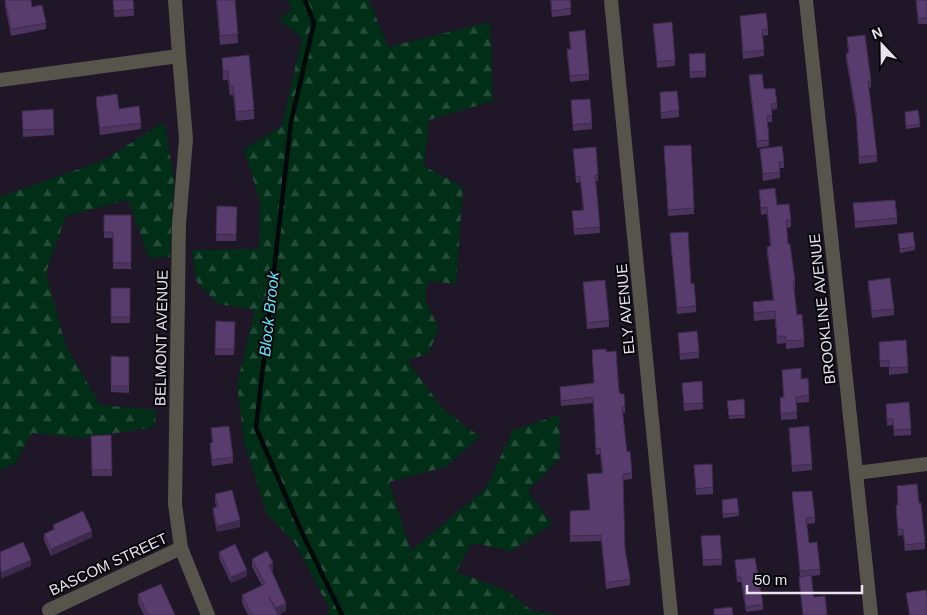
<svg xmlns="http://www.w3.org/2000/svg" width="927" height="615" font-family="Arial,sans-serif">
  <style>
    .forest { fill: url(#forest-firs) }
    .lines { fill: none; stroke-linecap: round; stroke-linejoin: round }
    .stream { stroke: #010809; stroke-width: 4.5 }
    .minor { stroke: #57544b; stroke-width: 14 }
    .wall { fill: #4c345f }
    .shaded-wall { fill: #3e2a4d }
    .building { fill: #583c6e; stroke: #3e2a4d }
    .labels { text-anchor: middle; dominant-baseline: central; stroke-width: 4; stroke-linejoin: round; paint-order: stroke }
    .street-label { font-size: 15px; fill: #e8e3ee; stroke: #07050a }
    .water-label { font-size: 16px; font-style: italic; fill: #62e6f9; stroke: #07050a }
  </style>
  <defs>
    <pattern id="forest-firs" width="22" height="20" patternUnits="userSpaceOnUse" patternTransform="scale(1.25)"><rect width="22" height="20" fill="#002e16"/><path d="M5 1l3.5 6h-7zM16 11l3.5 6h-7z" fill="#254c38"/></pattern>
  </defs>
  <rect width="100%" height="100%" fill="#1f1727"/>
  <path class="forest" d="M287,0h82l19,47 102,-25 3,79 -64,19 -5,46 39,21 -7,97 -28,-3 -3,18 14,30 -11,25 -21,6 36,49 37,28 -35,30 -56,15 22,69 75,-63 27,-58 46,-15 1,43 -32,33 24,33 -40,27 -40,-8 -16,29 50,18 26,21 27,4h-231l2,-5 -35,-67 -28,-29 -23,-72 -7,-58 18,-74 -37,-6 -22,-23 -4,-31 67,-1 1,-48 -16,-52 38,-23 20,-88 -23,-19 13,-10z
    M164,122l10,55 -4,80 -21,1 -21,-58 -62,16 -20,56 19,72 35,61 56,5 -1,17 -71,11 -52,-5 -17,31 -15,6v-273l104,-37z"/>
  <g class="lines">
    <path class="stream" d="M305,0l9,23 -23,99 -35,306 47,107 39,80"/>
    <path class="minor" d="M611,0l60,615
      M806,0l65,615
      M179,56l7,83 -7,85 -4,280 6,44 27,67
      M0,80l179,-24 -4,-56
      M856,473l71,-9
      M49,610l132,-62"/>
  </g>
  <path class="wall" d="M5,0l27,7 14,16v6l-35,7 -6,-30z
    M113,0h20l1,16 -20,1z
    M216,0h19l3,43 -18,2z
    M550,0h20l1,15 -19,2z
    M916,0h11v24h-9z
    M740,16l28,13v6l-5,1 1,20 -21,3z
    M653,24l22,36v6l-18,2z
    M569,32l20,42v6l-19,2 -3,-27v-6h3z
    M847,37l24,44v6l-2,1 8,67v7l-18,2 -3,-46 -10,-59v-6h2z
    M222,58l32,52v9l-18,2 -3,-26h-3l-2,-15h-5z
    M689,60l17,11v6l-16,1z
    M749,75l28,28v6l-5,1v12h-5l2,24 -12,2 -8,-66z
    M660,92l19,18v7l-18,2z
    M96,97l23,12 22,14v6l-41,6 -4,-32z
    M571,100l21,23v6l-19,2z
    M22,111l32,18v6l-31,2z
    M905,112l15,12v3l-14,2z
    M664,146l30,62v6l-26,2z
    M573,149l25,26v6h-2l4,52 -26,2 -2,-24 11,-1 -3,-28 -4,1z
    M760,149l24,13v6h-4v10l-17,3z
    M759,190l18,15 14,15v7l-4,1 1,16 7,36v7h-1l3,28 7,25v7l-18,2v-6l-9,1 -2,-25 -21,2 -1,-19 20,-2 -6,-46v-7l3,-1 -3,-32 -6,1z
    M853,203l44,15v6l-42,4z
    M217,206l20,1 -1,34h-20z
    M104,215h27v54h-18v-31h-9z
    M670,233l21,51 5,22v6l-19,2z
    M898,234l17,13v3l-15,3z
    M868,281l26,28v6l-22,3 -4,-31z
    M583,282l26,38v7l-22,2z
    M111,288h19v35h-19z
    M216,321l19,1 -1,33h-19z
    M678,333l21,19v6l-19,2z
    M879,342l29,25v6l-19,2v-8h-9z
    M592,350l14,2 19,55v6h-2l4,39 5,21v6l-9,1 2,69 5,30v6l-24,4 -5,-48 -31,1v-31l19,-1 13,-37 -2,-19 -4,1 -3,-52 -32,3 -1,-14v-5l34,-4z
    M111,356l18,1v36l-18,-1z
    M782,370l19,9 8,16v7l-13,1 1,16 -16,1 -1,-22 3,-1z
    M682,383l21,20v6l-19,2z
    M744,399l1,19 -16,1 -2,-18z
    M886,404l25,25v6l-17,1 -1,-11 -6,1z
    M211,428l22,29v6l-21,3 -2,-17v-6h2z
    M789,428l23,36v6l-20,2z
    M111,435l1,41h-20l-1,-40z
    M694,465l19,22v7l-17,1z
    M792,492l23,25v6l-8,1 2,19 11,26v6l-9,1 3,21 13,18h-24l-4,-32 1,-6z
    M897,492l22,11 6,40v6l-20,2 -2,-16 -5,1 -2,-24v-7h2z
    M215,494l25,33 -23,5 -4,-18v-6l3,-1 -1,-7z
    M722,503l17,10v3l-16,2z
    M53,525l39,12 -41,19 -7,-16v-6l9,-4z
    M720,535l2,30 -19,1 -2,-30z
    M219,552l28,24 -16,7 -12,-25z
    M252,559l21,12 -1,1 14,39 -7,4h-31l-6,-12v-8l20,-9 -10,-19z
    M735,560l28,44v6l-17,2 -5,-30h-4z
    M906,593l21,22h-18z
    M138,594l37,21h-31l-6,-12z"/>
  <path class="shaded-wall" d="M240,520v7l-23,5v-6z
    M92,531v6l-41,19v-7z
    M31,560v6l-30,13v-6z
    M273,563v8l-4,2v-8z
    M247,570v6l-16,7v-6z
    M286,603v8l-7,4h-3v-7z"/>
  <path class="building" d="M5,0h26l1,7 10,-2 4,18 -35,6z
    M113,0h20l1,9 -20,2z
    M217,0h18l3,34 -18,2z
    M551,0h19l1,8 -19,3z
    M916,0h11v18h-9z
    M766,13l2,16 -6,1 2,20 -21,2 -3,-36z
    M672,22l3,38 -18,2 -4,-38z
    M585,30l4,44 -19,2 -3,-27h4l-2,-17z
    M865,35l6,46h-3l9,74 -18,2 -3,-45 -10,-59h3l-2,-16z
    M705,53l1,18 -16,1 -1,-18z
    M249,55l5,55 -18,2 -3,-26h-3l-2,-15h-5l-1,-13z
    M762,74l2,15 11,-1 2,15 -6,1 1,11 -5,1 2,24 -12,1 -8,-66z
    M677,91l2,19 -18,3 -1,-21z
    M117,94l2,15 20,-3 2,17 -41,5 -4,-31z
    M590,99l2,24 -19,2 -2,-25z
    M53,109l1,20 -31,1 -1,-19z
    M918,110l2,14 -14,2 -1,-14z
    M691,145l3,63 -26,2 -4,-64z
    M782,146l2,16h-5l1,10 -17,2 -3,-25z
    M596,147l2,28h-3l5,52 -26,2 -2,-18 12,-1 -4,-34 -4,1 -3,-28z
    M775,188l2,17 12,-1 2,16h-5l2,24h2l5,36h-2l4,35 5,-1 2,26 -18,1v-5h-9l-2,-25 -21,2 -1,-11 21,-2 -7,-53 4,-1 -4,-39 -6,1 -2,-18z
    M895,200l2,18 -42,4 -2,-19z
    M217,206l20,1 -1,28 -20,-1z
    M104,215h27v48h-18v-31h-9z
    M688,232l3,52 3,-1 2,23 -19,2 -7,-75z
    M913,232l2,15 -15,2 -2,-15z
    M890,278l4,31 -22,2 -4,-30z
    M605,280l4,40 -22,3 -4,-41z
    M111,288h19v29h-19z
    M216,321l19,1 -1,27h-19z
    M697,331l2,21 -19,2 -2,-21z
    M906,340l2,27 -19,1v-8l-9,1 -1,-19z
    M606,349v3l10,-1 3,40 1,3h4l1,13h-3l5,45 3,-1 2,22 -9,1 2,75 5,30 -24,4 -5,-48 -31,1v-25l20,-1 -3,-36 16,-1 -3,-25 -4,1 -3,-52 -32,4 -1,-14 34,-4 -2,-33z
    M111,356l18,1v29h-18z
    M801,368v11l7,-1 1,17 -13,2 1,15 -16,2 -1,-16 4,-1 -2,-27z
    M702,381l1,22 -19,1 -2,-21z
    M744,399l1,16 -16,1 -2,-15z
    M909,402l2,27 -17,1 -1,-11h-6l-1,-15z
    M229,426l4,31 -21,3 -2,-17h3l-2,-15z
    M809,426l3,38 -20,2 -3,-38z
    M111,435l1,35h-20l-1,-34z
    M712,464l1,23 -17,2 -2,-24z
    M917,484l2,19h2l4,40 -20,2 -2,-16h-5l-2,-24h2l-1,-19z
    M232,490l8,30 -23,6 -4,-18 5,-1 -3,-13z
    M812,491l3,26 -9,1 3,25 8,-1 3,27 -20,2 -8,-79z
    M737,498l2,15 -16,1 -1,-14z
    M83,511l9,20 -41,18 -7,-15 11,-5 -2,-4z
    M720,535l2,24 -19,1 -2,-24z
    M23,542l8,18 -30,13 -1,-21z
    M235,544l12,26 -16,7 -12,-25z
    M267,551l6,12 -4,2 17,38 -10,5 -7,-11 9,18h-26l-10,-20 23,-11 -13,-25z
    M755,558l8,46 -17,3 -5,-30h-4l-2,-17z
    M811,575l3,22 11,-1 2,19h-24l-4,-38z
    M161,584l14,31h-27l-10,-21z
    M926,590l1,7v18h-17l-4,-22z
    M732,607l1,8h-19v-6z"/>
  <g class="labels">
    <g class="street-label">
      <text transform="translate(625 309) rotate(-95)">ELY AVENUE</text>
      <text transform="translate(822 309) rotate(-96)">BROOKLINE AVENUE</text>
      <text transform="translate(161 338) rotate(-89)">BELMONT AVENUE</text>
      <text transform="translate(108 564) rotate(-25)">BASCOM STREET</text>
    </g>
    <g class="water-label">
      <text transform="translate(269 314) rotate(-84)">Block Brook</text>
    </g>
  </g>
  <g transform="translate(882 45) rotate(338)" stroke="#07050a" stroke-width="4" paint-order="stroke">
  <path d="M0-4L9 19L0 12L-9 19Z" fill="#e8e3ee"/>
  <text y="-8" font-size="14" font-weight="bold" text-anchor="middle" fill="#e8e3ee">N</text>
  </g>
  <path d="M747 585v8h115v-8" fill="none" stroke="#e8e3ee" stroke-width="2.5"/>
  <text x="754" y="585" font-size="15" fill="#e8e3ee" stroke="#07050a" stroke-width="4" paint-order="stroke">50 m</text>
</svg>
